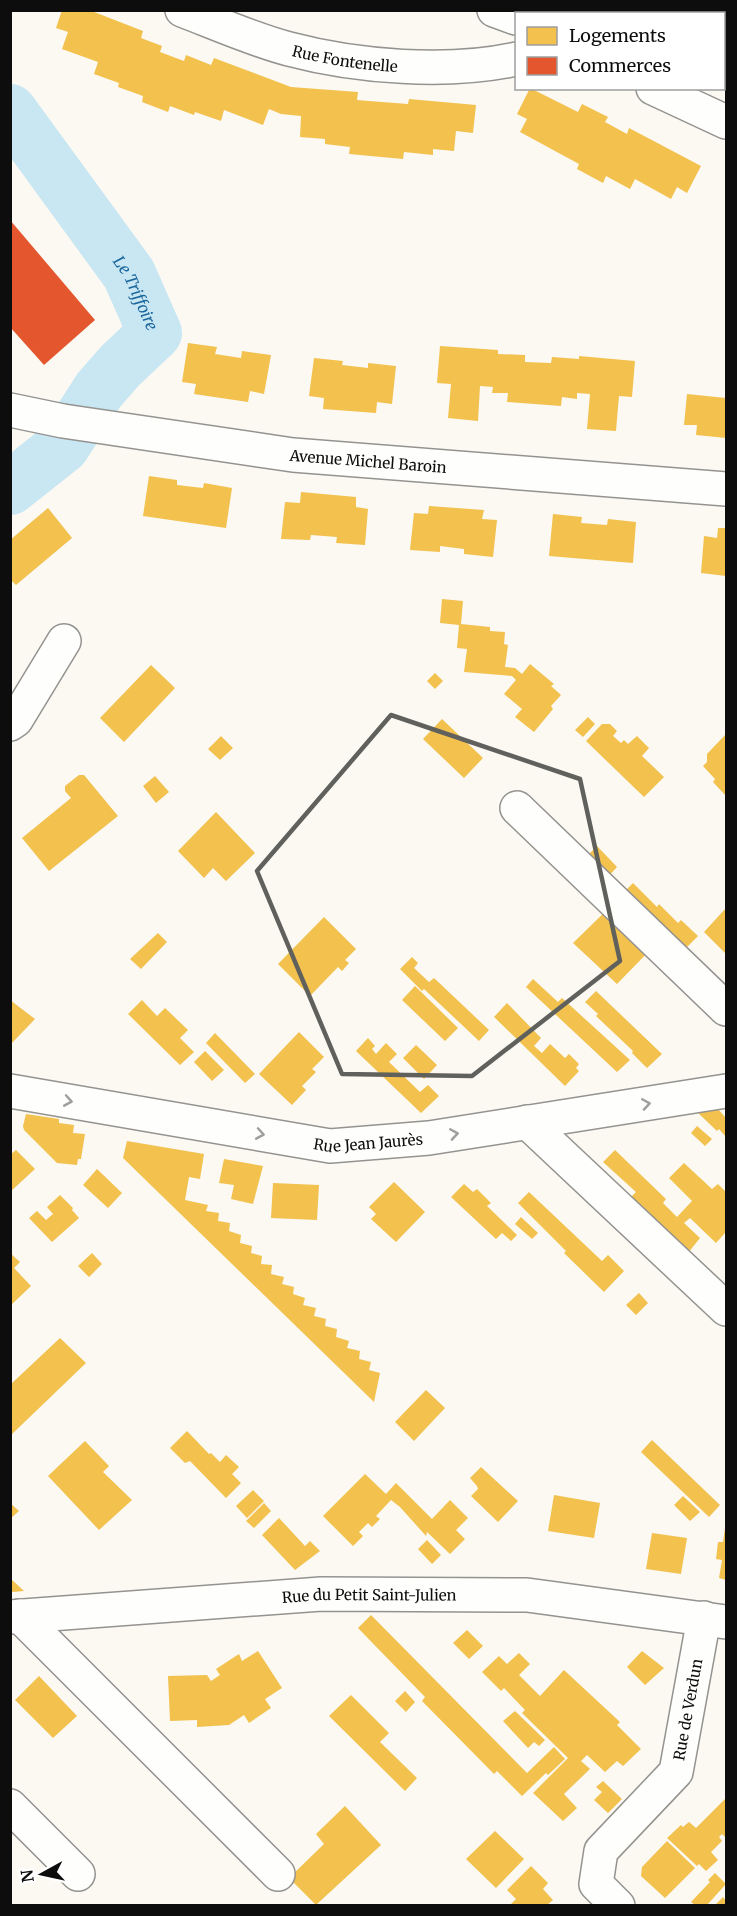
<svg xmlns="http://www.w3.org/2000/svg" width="737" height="1916" font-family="Merriweather,serif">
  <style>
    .homes { fill: #f2c14e }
    .shops { fill: #e4572e }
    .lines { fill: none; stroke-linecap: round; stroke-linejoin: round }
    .river { stroke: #c9e6f3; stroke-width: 54 }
    .minor-casing { stroke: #949390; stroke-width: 36 }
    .minor { stroke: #fefefd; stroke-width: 33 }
    .oneway { stroke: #9e9e9d }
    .marked { fill: none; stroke: #60605d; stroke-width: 4.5; stroke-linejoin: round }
    .labels { text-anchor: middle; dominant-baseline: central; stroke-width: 6; stroke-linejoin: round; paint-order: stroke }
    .street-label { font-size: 15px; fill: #0d0d0d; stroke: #fff }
    .water-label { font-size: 16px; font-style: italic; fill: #1a679c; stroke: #fff }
  </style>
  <rect width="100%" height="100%" fill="#fbf9f2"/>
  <path class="homes" d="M62,10h27l54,21 -2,7 21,8 -2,6 24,9 2,-6 25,10 3,-7 77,29 67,5 -1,8 12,1 39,3 1,-5 67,6 -3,28 -17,-2 -2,20 -21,-2v6l-29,-3 -1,7 -54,-5 1,-7 -25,-3v-5l-25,-2 1,-21 -20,-2 -12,-5 -6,16 -39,-15 -3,11 -26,-9 -1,3 -24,-9 -2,6 -26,-10 1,-6 -25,-9 1,-4 -25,-9 4,-12 -36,-13 6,-17 -12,-4z
    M609,10h84l-1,4h-78z
    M724,31l2,1v7l-2,5 2,2v18l-2,6z
    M530,88l48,24 4,-8 26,13 -3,5 22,12 2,-6 72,38 -14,27 -10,-6 -6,12 -36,-20 -5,10 -24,-13 -3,7 -26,-14 2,-5 -59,-32 7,-13 -10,-5z
    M188,343l29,4 -2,7 26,4 1,-7 29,4 -7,39 -14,-3 -2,11 -54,-8 2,-10 -14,-2z
    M440,346l58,4v4l27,1v7l26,1 1,-6 27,2v-3l56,5 -3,36 -13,-1 -3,35 -29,-2 3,-35 -13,-1v6l-15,-2 -1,9 -54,-4 1,-9h-16l1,-6 -13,-1 -2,35 -30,-3 3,-34 -14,-1z
    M314,358l29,3 -1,4 26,3v-5l28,3 -4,38 -15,-2 -1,11 -53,-4 1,-11 -15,-2z
    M687,394l39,4v40l-30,-3 1,-10h-13z
    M149,476l28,4v5l26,3 1,-5 28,5 -6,40 -83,-12z
    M301,492l55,5v10l12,2 -3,36 -29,-2 1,-6 -26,-2 -1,5 -29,-1 4,-37 15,1z
    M429,506l55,4 -2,9 15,1 -4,37 -29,-3v-5l-24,-3v6l-30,-2 4,-37 14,1z
    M48,508l24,30 -56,47 -6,-6v-39z
    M553,514l29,3 -1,6 26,2 1,-6 28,3 -3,41 -84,-7z
    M718,528h8v48l-25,-3 3,-37 13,2z
    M442,599l21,2 -2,23 29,3v4l15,1 -1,12 4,1 -3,22 10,1 7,6 8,-10 24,20 -3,2 10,9 -10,11 2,3 -19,23 -19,-15 7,-8 -18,-15 12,-14 -4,-4 -48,-4 3,-23 -10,-1 2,-23 -19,-2z
    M151,665l24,23 -51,54 -24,-24z
    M435,673l8,8 -8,8 -8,-8z
    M588,717l7,7 -12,13 -8,-7z
    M442,719l41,39 -19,20 -41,-39z
    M602,724h8l7,7 -4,5 8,7 3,-3 4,4 9,-8 12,12 -7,8 22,21 -20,20 -58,-56z
    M726,734v62l-13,-14 2,-3 -12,-13 4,-4v-8z
    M221,736l12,12 -13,12 -12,-11z
    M79,775h5l34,41 -69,55 -27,-33 49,-40 -6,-7v-5z
    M155,776l14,16 -13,11 -13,-17z
    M216,812l39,41 -29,28 -13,-13 -9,10 -26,-27z
    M597,846l20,21 -10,11 -21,-21z
    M633,883l24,24 2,-3 19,19 3,-3 17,16 -15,15 -60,-58z
    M614,903l41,42 -38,39 -44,-41z
    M726,908v46l-22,-22z
    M324,917l32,32 -11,11 4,3 -7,8 -4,-4 -28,29 -32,-32z
    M158,933l9,9 -26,27 -11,-10z
    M412,957l6,6 -4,5 15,14 5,-4 55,52 -10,11 -55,-52 -2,2 -22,-22z
    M533,979l25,23 4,-4 68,62 -13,12 -91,-85z
    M415,986l43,42 -13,13 -43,-41z
    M596,991l66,63 -15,14 -15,-15 1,-2 -37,-35 2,-2 -13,-12z
    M10,1000l25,19 -25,26z
    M142,1000l15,16 8,-8 23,22 -8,8 14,14 -14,13 -52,-51z
    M507,1003l34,35 -7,8 8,7 8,-9 15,14 4,-4 10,10 -3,4 3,3 -14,15 -71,-69z
    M299,1032l25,25 -12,12 4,3 -14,14 4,4 -14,15 -33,-31z
    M215,1033l40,41 -10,9 -39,-40z
    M368,1038l7,8 -3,3 4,5 10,-11 11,11 -8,8 31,30 8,-7 11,11 -18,17 -65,-62z
    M416,1045l21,20 -13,14 -21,-21z
    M205,1051l19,19 -12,11 -18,-19z
    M717,1108l9,10v19l-7,-8 -2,2 -21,-20z
    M26,1114l33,5v4l15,2 -1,8 12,1 -4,25h-3l-1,6 -20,-2 -33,-33 -1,-4z
    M697,1126l15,13 -7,7 -14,-13z
    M127,1141l77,13 -4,25 -11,-2 -4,23 23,5 -2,6 13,2 -1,8 12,2 -1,8 12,4 -1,8 12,3 -1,7 11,3 -1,8 11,1 -1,9 13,3 -2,7 12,3 -1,7 12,4 -2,7 13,3 -2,8 12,3 -1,7 12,3 -1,8 13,4 -2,7 13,3 -1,8 12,3 -2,8 11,3 -6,29 -251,-244z
    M16,1150l19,19 -25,23v-37z
    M615,1150l51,49 -3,4 14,14 15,-16 -23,-23 15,-15 28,26 6,-5 8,8v42l-1,-1 -9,10 -26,-25 -6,5 16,15 -16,20 -58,-56 10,-10 -33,-30z
    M224,1159l39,7 -10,38 -22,-5 3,-14 -15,-2z
    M97,1169l25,24 -14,15 -25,-23z
    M394,1182l31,30 -29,30 -25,-23 5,-5 -7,-7z
    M273,1183l46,2 -2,35 -46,-2z
    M464,1184l9,8 4,-3 14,14 -4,3 30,29 -6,6 -9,-8 -6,6 -45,-42z
    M529,1192l73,69 6,-6 16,16 -20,21 -40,-39 2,-2 -48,-48z
    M60,1195l13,13 -1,2 7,8 -27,24 -23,-24 8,-7 9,9 7,-6 -6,-7z
    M521,1217l17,16 -6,6 -17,-15z
    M10,1253l10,9 -6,6 17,18 -21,20z
    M92,1253l10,11 -13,13 -11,-11z
    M639,1293l9,10 -12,12 -10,-10z
    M60,1338l26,25 -76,73v-51z
    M426,1390l19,18 -31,33 -19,-19z
    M187,1431l22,23 2,-1 9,9 6,-7 13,12 -7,7 9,9 -15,15 -36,-37 -5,2 -15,-15z
    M652,1440l68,65 -11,12 -68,-65z
    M85,1441l24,25 -6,6 29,28 -33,30 -51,-54z
    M481,1467l37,34 -20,21 -27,-26 7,-7 -1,-3 -7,-8z
    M365,1474l21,20 10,-11 36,36 18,-19 18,18 -12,12 9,9 -15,15 -23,-22 -1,4 -26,-29 -9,-7 -15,16 4,3 -8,8 -4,-4 -9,9 4,4 -10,10 -30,-30z
    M253,1490l11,11 -17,17 -11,-12z
    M554,1495l46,8 -6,35 -46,-7z
    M683,1496l17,16 -10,9 -16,-16z
    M10,1503l9,8 -9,8z
    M264,1503l7,8 -17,17 -8,-7z
    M279,1518l26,28 5,-5 10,10 -25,19 -33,-35z
    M725,1528h1v52l-7,-2 3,-18 -6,-1 2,-17h5z
    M652,1533l35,5 -6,36 -35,-5z
    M427,1540l14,15 -9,9 -14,-15z
    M10,1578l14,13 -11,1 -3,-2z
    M371,1615l156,158 27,-26 11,12 -17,16 -2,-2 -24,23 -25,-25 -3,3 -72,-73 3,-4 -67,-69z
    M467,1630l16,16 -14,13 -16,-16z
    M258,1651l24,37 -17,11 6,9 -22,15 -5,-8 -15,10 -32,2v-7l-27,1 -2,-45 39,-1 4,6 9,-6 -4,-6 23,-15 3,7z
    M642,1651l22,17 -19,17 -18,-18z
    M519,1653l11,11 -11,11 21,21 24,-26 56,52 -3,3 24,24 -18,17 -6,-5 -12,11 -18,-17 -6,6 9,8 -26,25 13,14 -14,13 -30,-28 35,-35 -46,-45 3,-3 -21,-22 -3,3 -19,-19 17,-16 8,8z
    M39,1676l38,40 -24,22 -38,-38z
    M405,1691l10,11 -9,10 -11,-11z
    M351,1695l38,38 -9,9 37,36 -12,13 -76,-75z
    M515,1711l30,29 -6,6 -5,-4 -6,6 -25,-27z
    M603,1781l19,18 -14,14 -14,-13 8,-8 -6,-5z
    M726,1798v40l-4,-4 -3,3 3,4 -11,11 7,8 -12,11 -7,-7 -2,2 -30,-28 14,-13 2,2 6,-5 7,6z
    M345,1806l36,39 -65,60 -27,-27 35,-34 -8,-10z
    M495,1831l29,28 -28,29 -30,-29z
    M667,1841l28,27 -30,30 -24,-22 1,-9z
    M531,1866l17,17 -5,6 10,11 -6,5h-34l-2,-1 5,-5 -9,-9z
    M715,1873l11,11 -19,21h-12l-4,-3 19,-20 -2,-2z
    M723,1897l3,4v4h-11z"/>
  <path class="shops" d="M10,220l85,100 -51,45 -34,-38z"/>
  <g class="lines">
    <path class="river" id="s1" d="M10,111l119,163 26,59 -35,33 -21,24 -36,56 -53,42"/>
    <defs>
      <g id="minor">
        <path id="s2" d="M182,10c34,13 72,30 107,39 68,18 159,25 227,10"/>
        <path d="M494,10l22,8"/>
        <path d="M653,88l73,34"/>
        <path id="s3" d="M10,410l53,11 230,34 433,34"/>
        <path d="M10,724l6,-4 48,-79"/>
        <path d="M517,808l209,201"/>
        <path id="s4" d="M10,1091l320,55 99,-8 297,-47"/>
        <path d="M527,1122l199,187"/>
        <path d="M20,1616l258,258"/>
        <path id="s5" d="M10,1617l311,-23 206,1 199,27"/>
        <path d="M10,1806l68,68"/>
        <path id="s6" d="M618,1906l-22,-22 5,-33 75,-79 28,-154"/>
      </g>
    </defs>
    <use href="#minor" class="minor-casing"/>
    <use href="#minor" class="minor"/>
  </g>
  <defs><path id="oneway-chevron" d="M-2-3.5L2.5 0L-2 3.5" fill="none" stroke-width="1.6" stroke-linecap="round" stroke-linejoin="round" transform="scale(1.5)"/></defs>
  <g class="oneway">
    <use href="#oneway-chevron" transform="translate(68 1101) rotate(10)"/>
    <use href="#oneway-chevron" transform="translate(646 1104) rotate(-9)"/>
    <use href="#oneway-chevron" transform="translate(260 1134) rotate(10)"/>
    <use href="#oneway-chevron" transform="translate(454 1134) rotate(-9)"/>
  </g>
  <path class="marked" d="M391,715l189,64 40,182 -148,115 -130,-2 -85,-203z"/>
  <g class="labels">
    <g class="street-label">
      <text stroke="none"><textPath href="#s2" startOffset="171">Rue Fontenelle</textPath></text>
      <text stroke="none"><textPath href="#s3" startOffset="362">Avenue Michel Baroin</textPath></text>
      <text stroke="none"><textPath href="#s4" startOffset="363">Rue Jean Jaurès</textPath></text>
      <text stroke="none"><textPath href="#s5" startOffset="360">Rue du Petit Saint-Julien</textPath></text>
      <text stroke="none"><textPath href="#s6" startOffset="237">Rue de Verdun</textPath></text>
    </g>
    <g class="water-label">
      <text stroke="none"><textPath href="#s1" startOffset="222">Le Triffoire</textPath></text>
    </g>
  </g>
  <rect width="737" height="1916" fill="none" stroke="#0d0d0d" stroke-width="24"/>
  <rect x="515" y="12" width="210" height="78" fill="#ffffff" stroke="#9e9e9e" stroke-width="1.5"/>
  <rect x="527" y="27" width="30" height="18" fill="#f2c14e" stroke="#9e9e9e" stroke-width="1.5"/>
  <text x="569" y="42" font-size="18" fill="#0d0d0d">Logements</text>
  <rect x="527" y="57" width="30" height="18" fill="#e4572e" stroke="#9e9e9e" stroke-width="1.5"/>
  <text x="569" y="72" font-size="18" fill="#0d0d0d">Commerces</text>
  <g transform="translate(42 1874) rotate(262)" stroke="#ffffff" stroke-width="4.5" paint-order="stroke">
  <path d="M0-4.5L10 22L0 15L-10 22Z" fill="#0d0d0d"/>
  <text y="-9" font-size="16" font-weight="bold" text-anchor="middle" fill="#0d0d0d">N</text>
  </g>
</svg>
